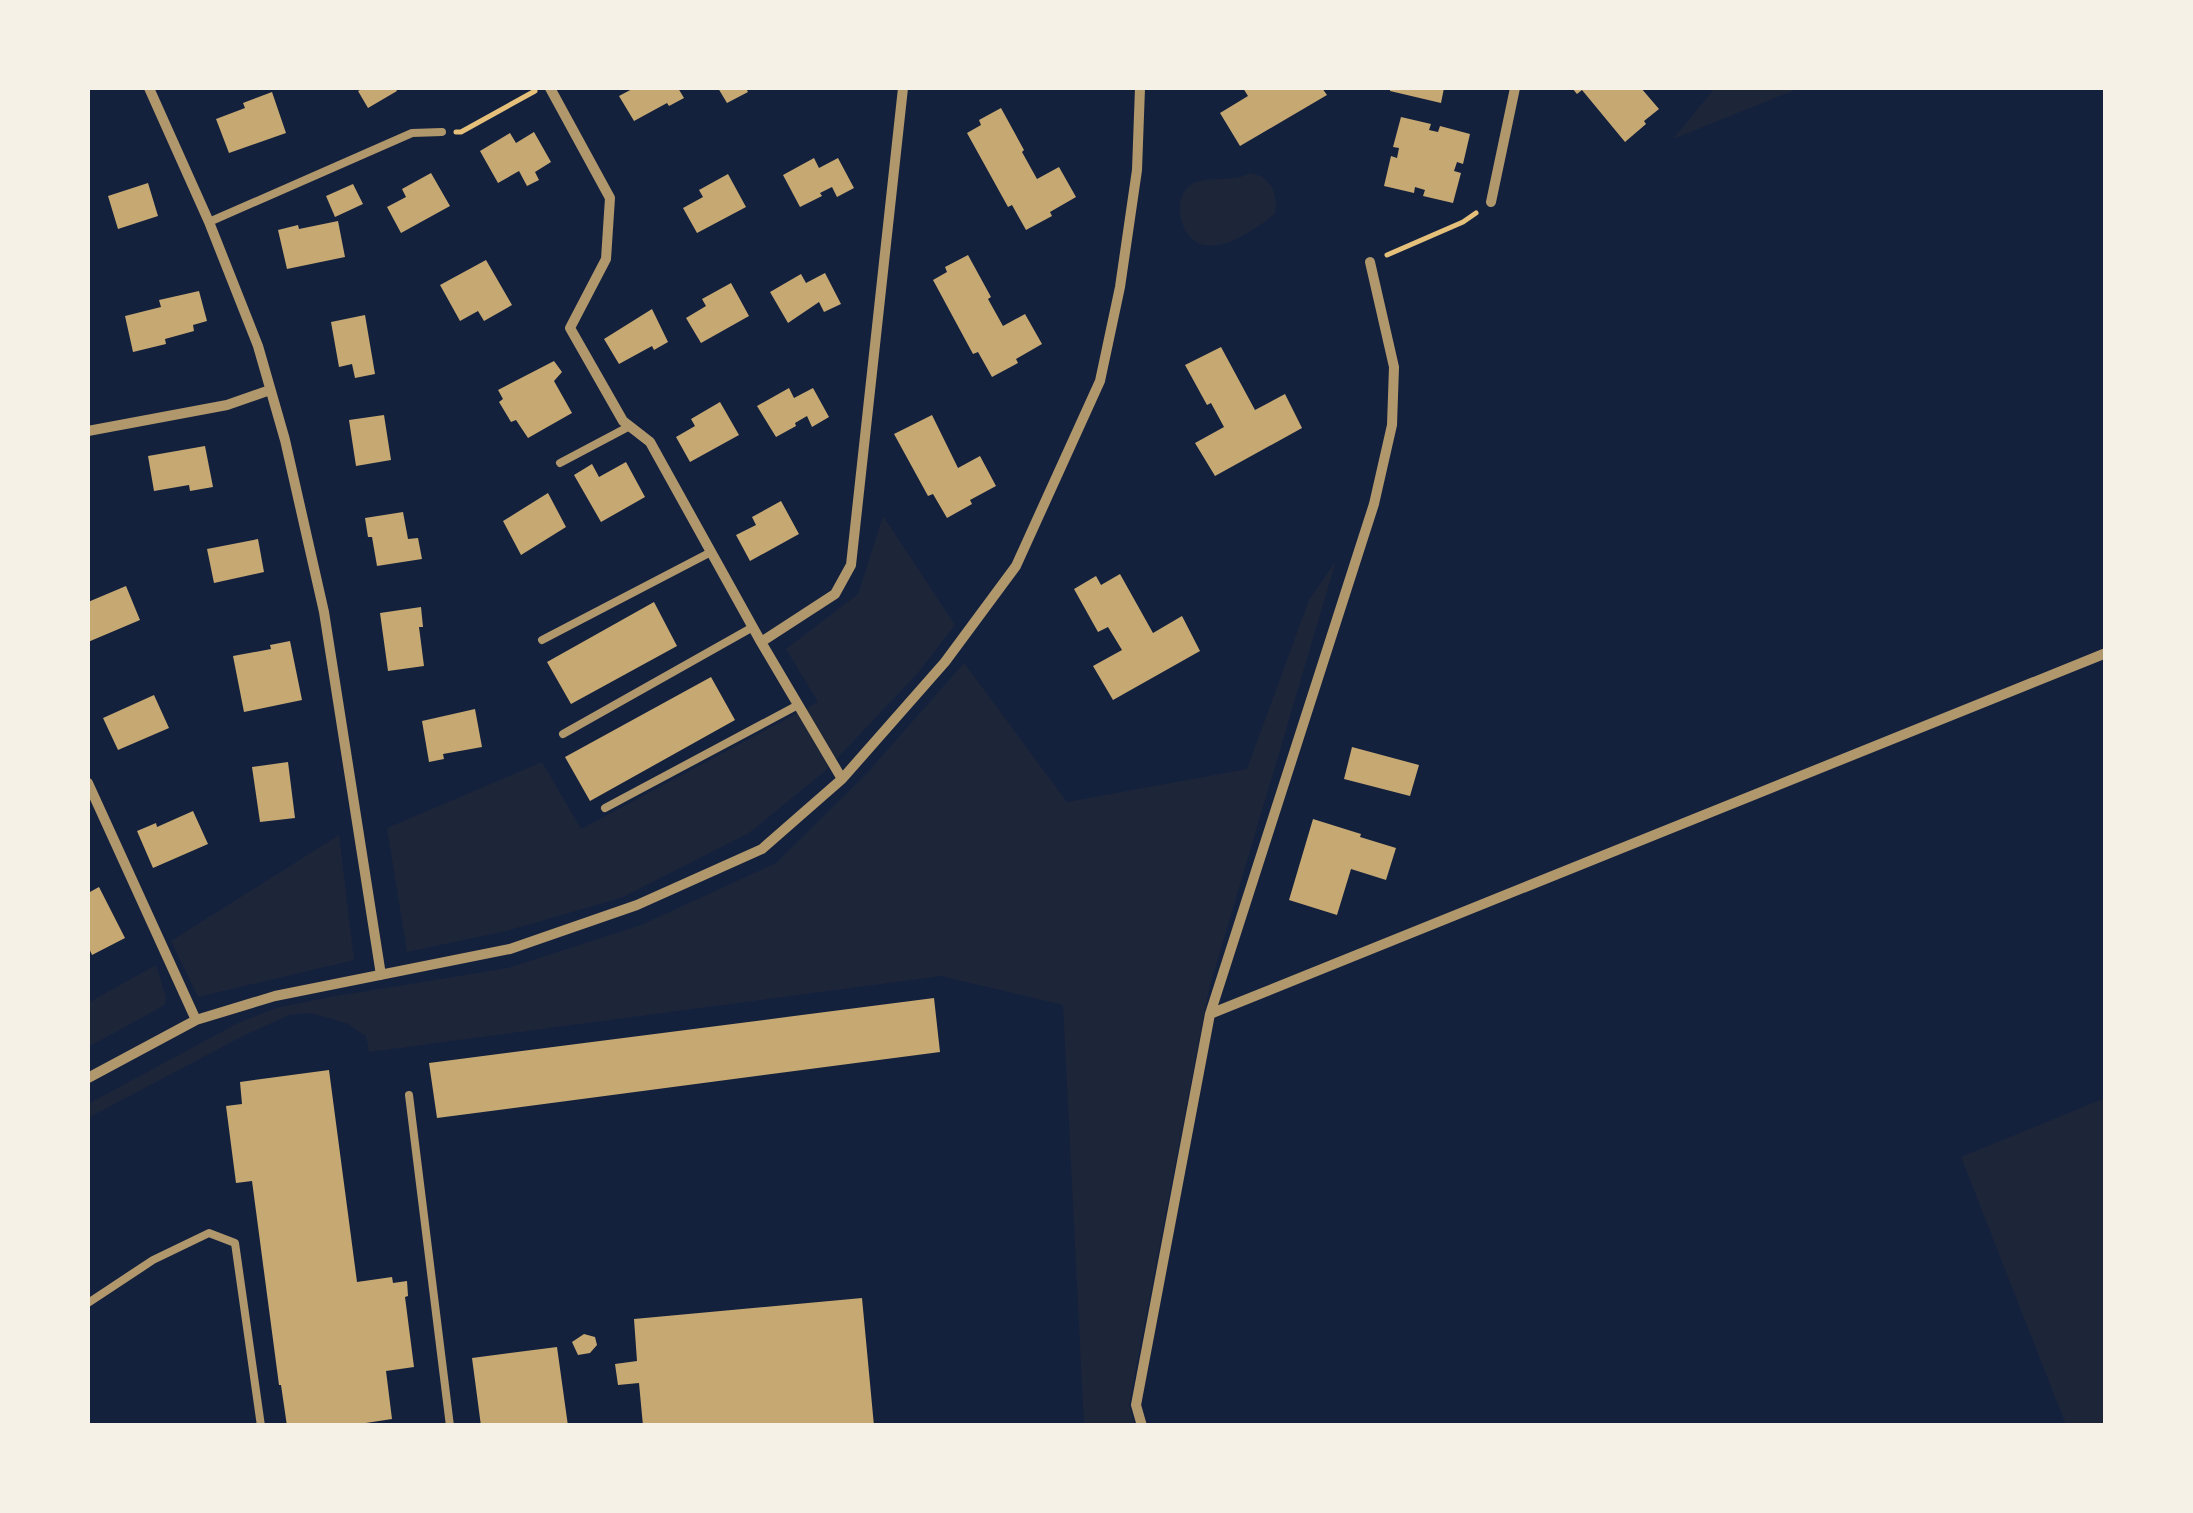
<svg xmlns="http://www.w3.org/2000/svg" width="2193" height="1513" font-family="'PT Sans Narrow',sans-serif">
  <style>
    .green { fill: #1d2539 }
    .building { fill: #c6a872 }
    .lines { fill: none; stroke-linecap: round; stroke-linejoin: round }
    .path { stroke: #e5c07b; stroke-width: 5 }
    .service { stroke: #b1986c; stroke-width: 8 }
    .minor { stroke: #b1986c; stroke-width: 10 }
  </style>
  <rect width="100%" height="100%" fill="#14213d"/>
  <path class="green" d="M1715,88h85l-127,51z
    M1250,173c22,4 28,21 25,41 -17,13 -48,36 -71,31 -23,-5 -33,-43 -15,-59 14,-12 43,-2 61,-13z
    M883,516l72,109 -38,49 -92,97 -76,62 -128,65 -115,33 -99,21 -20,-124 155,-66 39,67 237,-127 -32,-53 72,-55z
    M1336,561l-127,428 -80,416 6,20h-51l-21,-420 -122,-29 -572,76 -3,-16 -18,-12 -19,-6 -19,-5 -21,2 -48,22 -153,81v-14l150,-81 38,-15 54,-11 178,-29 133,-43 135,-62 92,-91 96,-109 103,139 180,-33 62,-169z
    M339,835l15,125 -156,37 -27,-56z
    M156,965l10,32 -1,8 -77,42v-44z
    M2105,1098v327h-39l-105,-268z"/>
  <path class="building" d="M364,88h31l2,3 -29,17 -10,-17z
    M634,88h44l6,10 -15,8 -2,-3 -33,18 -15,-25z
    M718,88h28l2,4 -21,11z
    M1243,88h79l5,7 -87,51 -20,-33 28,-17z
    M1390,88h54l-3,15 -51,-12z
    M1572,88h69l18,21 -15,12 2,3 -21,18 -43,-52 -5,4z
    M272,92l14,41 -57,20 -13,-34 29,-11 -2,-5z
    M1001,108l23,42 -2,2 15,27 22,-12 17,30 -26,15 2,4 -26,14 -14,-25 -4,2 -41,-74 14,-8 -2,-5z
    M1401,117l30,7 -2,6 9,2 2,-6 30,8 -7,30 -6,-2 -3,9 7,2 -8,30 -30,-7 2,-6 -10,-3 -1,6 -30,-7 7,-30 6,2 2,-10 -6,-1z
    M534,132l17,30 -16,10 4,8 -12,6 -8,-15 -21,12 -18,-32 30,-18 6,10z
    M814,158l5,10 19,-10 16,30 -17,9 -5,-10 -12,6 2,3 -22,11 -17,-32z
    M431,173l19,33 -49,27 -14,-26 19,-10 -4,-8z
    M728,174l18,33 -49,26 -14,-25 20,-11 -4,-7z
    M148,183l10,33 -40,13 -10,-33z
    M353,184l10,20 -28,13 -9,-21z
    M338,221l7,36 -58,12 -9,-39 20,-5 1,4z
    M968,255l23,42 -3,2 15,27 22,-12 17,30 -26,15 2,4 -26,14 -14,-25 -5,2 -40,-74 14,-8 -2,-5z
    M486,260l26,45 -28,16 -6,-10 -18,10 -20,-36z
    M825,273l16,31 -17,8 -5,-10 -31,21 -18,-31 31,-18 5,9z
    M731,283l18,33 -48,27 -15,-25 20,-12 -4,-7z
    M199,291l8,30 -14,4 1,6 -29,8 1,5 -33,8 -8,-36 36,-9 -2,-7z
    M652,309l16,33 -14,8 -2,-4 -33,18 -15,-25z
    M365,315l10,59 -20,4 -3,-14 -13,3 -8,-45z
    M1221,347l34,63 30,-16 17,34 -87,48 -20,-33 29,-16 -13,-24 -4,2 -22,-40z
    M554,361l8,11 -8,9 18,32 -44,25 -12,-18 -5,2 -12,-20 4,-3 -5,-9z
    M789,388l5,10 19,-10 16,29 -17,10 -5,-11 -12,7 1,3 -20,11 -19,-31z
    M720,402l19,33 -49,27 -14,-25 19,-11 -4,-7z
    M384,415l7,45 -35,6 -7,-46z
    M932,415l26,53 22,-12 16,30 -26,14 2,4 -25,14 -14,-24 -5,2 -34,-62z
    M205,446l8,41 -23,4 -1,-6 -35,6 -6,-35z
    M626,462l19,35 -44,25 -27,-47 18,-11 7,13z
    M548,493l18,34 -45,28 -18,-34z
    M781,501l18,33 -49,27 -14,-26 20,-10 -4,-8z
    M403,512l5,27 10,-1 4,21 -45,7 -5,-29h-4l-3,-19z
    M258,539l6,33 -50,11 -7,-34z
    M1120,574l33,59 29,-17 18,35 -87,49 -20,-34 29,-16 -14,-23 -10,5 -24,-43 22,-13 5,9z
    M126,586l14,34 -52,22v-40z
    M654,602l23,44 -106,58 -24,-42z
    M421,607l2,20h-4l5,39 -36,5 -8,-58z
    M290,641l12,59 -58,12 -11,-56 38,-7 -1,-4z
    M711,677l24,43 -145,81 -25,-44z
    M154,695l15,33 -51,22 -15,-32z
    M475,709l7,38 -39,7 1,5 -15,3 -7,-41z
    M1352,747l67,18 -9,31 -66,-17z
    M288,762l7,56 -35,4 -8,-55z
    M193,811l15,33 -55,24 -16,-37 19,-8 1,4z
    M1313,819l48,15 -1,3 36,11 -10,32 -35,-11 -14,46 -48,-15z
    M99,887l26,51 -33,17 -4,-9v-53z
    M934,998l6,54 -503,66 -8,-55z
    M329,1070l28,212 35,-5 1,6 14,-2 1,15 -3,1 9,70 -28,4 6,48 -46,7h-59l-6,-41h-2l-27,-204 -16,2 -10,-77 16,-2 -2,-22z
    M862,1298l12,128h-231l-4,-43 -21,2 -3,-21 22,-3 -3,-42z
    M584,1334l11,3 2,8 -7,8 -12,2 -6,-13z
    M557,1347l11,79h-87l-9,-68z"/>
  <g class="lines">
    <path class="path" d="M456,132h5l74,-41
      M1387,255l76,-33 13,-9"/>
    <path class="service" d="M209,222l203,-89 30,-1
      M560,463l70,-37
      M542,640l169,-88
      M563,734l190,-107
      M605,808l193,-103
      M409,1095l41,331
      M88,1303l65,-43 56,-27 26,10 26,183"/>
    <path class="minor" d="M149,88l60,134 49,124 27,94 39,172 57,363
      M550,88l60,110 -4,61 -36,69 53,93 27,21 111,200 81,137
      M1491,202l24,-114
      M88,431l139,-26 43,-15
      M761,642l74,-48 16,-29 52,-477
      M88,783l108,237
      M1210,1014l896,-361
      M88,1078l108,-58 79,-24 235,-47 127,-44 125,-56 80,-70 103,-117 71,-96 84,-185 20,-94 17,-117 3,-82
      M1142,1426l-6,-21 74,-391 164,-510 18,-79 2,-58 -24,-105"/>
  </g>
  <rect width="2193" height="1513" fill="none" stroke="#f6f1e7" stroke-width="180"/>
</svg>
